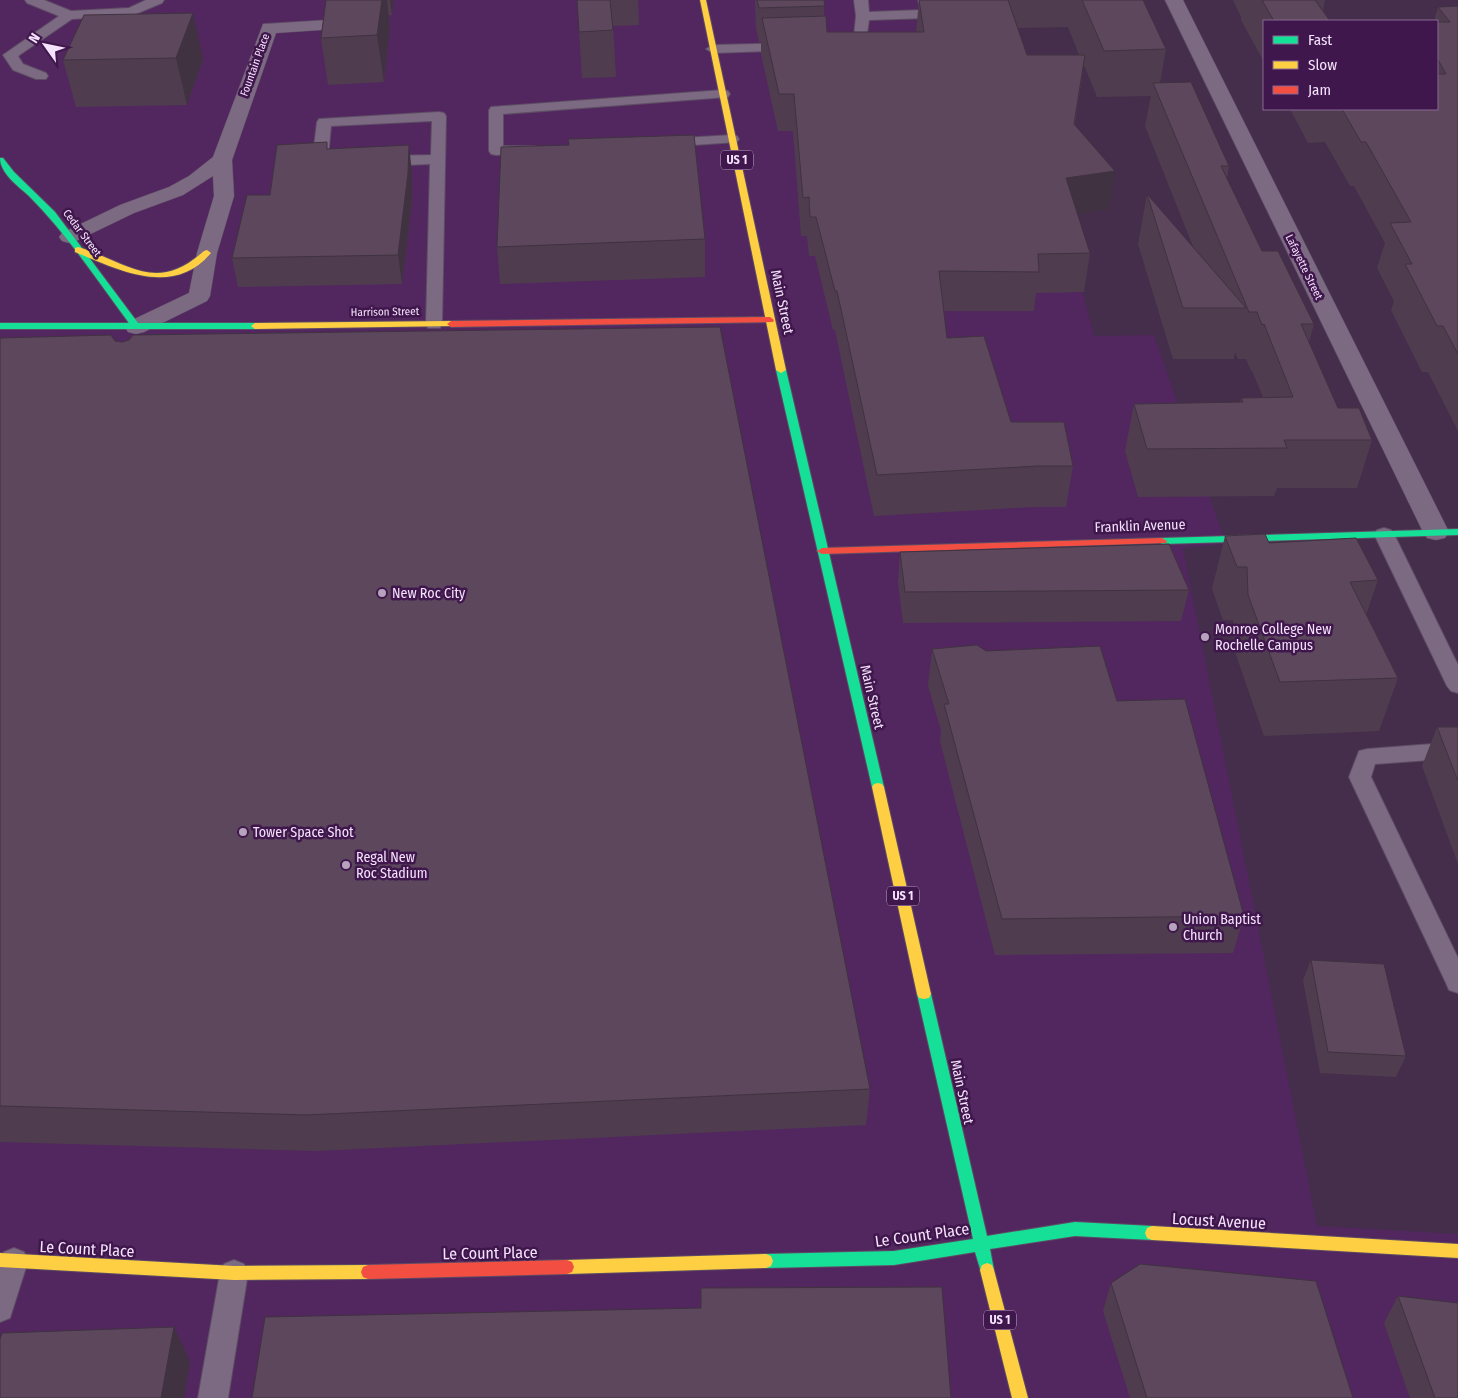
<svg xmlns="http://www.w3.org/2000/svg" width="1458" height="1398" font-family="'Fira Sans Condensed',sans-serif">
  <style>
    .built { fill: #52275f }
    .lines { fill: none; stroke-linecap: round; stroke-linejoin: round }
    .lane-casing { stroke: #5e4b64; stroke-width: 2 }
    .street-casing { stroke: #5e4b64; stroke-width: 1 }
    .fast-casing { stroke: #5e4b64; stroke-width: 2 }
    .slow-casing { stroke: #5e4b64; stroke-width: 2 }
    .jam-casing { stroke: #5e4b64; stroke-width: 2 }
    .lane { fill: #7c6a82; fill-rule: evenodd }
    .street { fill: #7c6a82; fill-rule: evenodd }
    .fast { fill: #16e098; fill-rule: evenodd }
    .slow { fill: #ffcf43; fill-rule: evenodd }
    .jam { fill: #f24e42; fill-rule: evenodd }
    .wall { fill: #4f3d4f; fill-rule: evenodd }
    .shaded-wall { fill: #403240 }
    .building { fill: #5c475c; stroke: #403240 }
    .poi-dot { fill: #b7a3be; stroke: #3f174c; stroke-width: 2 }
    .labels { text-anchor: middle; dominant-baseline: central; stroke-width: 5; stroke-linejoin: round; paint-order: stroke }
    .far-street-label { font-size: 11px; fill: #f5e2fc; stroke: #3f174c }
    .shield { fill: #3f174c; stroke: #bea5c7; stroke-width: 1 }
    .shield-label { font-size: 12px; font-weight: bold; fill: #f5e2fc }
    .street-label { font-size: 14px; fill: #f5e2fc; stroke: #3f174c }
    .poi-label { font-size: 14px; fill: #f5e2fc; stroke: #3f174c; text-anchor: start }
    .near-street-label { font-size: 16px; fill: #f5e2fc; stroke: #3f174c }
  </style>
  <rect width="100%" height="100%" fill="#442e4b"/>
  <path class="built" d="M0,0h946l127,255 21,81 60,-1 72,209 -43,4 134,678 141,8v164h-1458z"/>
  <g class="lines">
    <defs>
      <path id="lane" d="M25,0h19l27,11 58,-3 17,-8h18l-2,3 -31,13 -59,3 -54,37 5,8 23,9 2,3 -2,3h-10l-23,-9 -10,-15 56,-39 -32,-13z
        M854,0h14l1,12 52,-2 -3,-10h14l3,14 -7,4 -59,2 -3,21 -20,8h-10l-2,-3 2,-3 18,-7 2,-20z
        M790,43l5,1 2,3 -2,3 -82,3 -7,-4 7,-4z
        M723,90l5,1 2,3 -2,3 -225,17v32h32l2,3 -2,3 -5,1 -34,2 -5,-1 -2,-3v-41l2,-3z
        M439,112l5,1 2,3 -4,208 -2,4h-12l-2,-4 4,-160 -47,2 -5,-2 -3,-3 3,-3 5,-2 48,-1 1,-34 -101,5 -3,32 5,2 3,3 -3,3h-18l-3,-3 5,-41 2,-3z
        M732,135l5,1 2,3 -2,3 -72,5 -5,-1 -2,-3 2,-3 5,-1z
        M1384,528l7,2 3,4 64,131v28l-7,-2 -4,-5 -73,-152 3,-4z
        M1458,742v16l-83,6 -4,13 87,181v35l-9,-3 -3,-7 -97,-206 10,-26 8,-2z
        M14,1248l10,4 4,9 -18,57 -10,4v-61l4,-9z
        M234,1260l10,4 4,9 -20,125h-30l22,-125 4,-9z"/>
      <path id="street" d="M1165,0h18l266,532 -4,6 -9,2 -9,-2 -4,-6z
        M360,18l6,1 3,4 -3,4 -90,6 -44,127 2,36 -17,57 -7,43 -3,5 -63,31 -8,2 -8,-2 -3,-5 3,-5 61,-29 8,-40 17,-57 -1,-20 -30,19 -49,18 -58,28 -7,2 -7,-2 -3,-4 3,-4 58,-28 49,-18 20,-11 24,-19 50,-133z"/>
      <path id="fast" d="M0,158h3l11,14 41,40 83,111h117l4,3 -4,3h-255v-6h129c-32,-43 -62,-89 -100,-127 -11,-10 -29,-23 -29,-38z
        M781,367l5,3 98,417 -2,3h-8l-2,-3 -96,-417z
        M1458,529v6l-296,9 -5,-3 5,-3z
        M924,989l5,1 2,4 56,242 88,-14 77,4 5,2 2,5 -2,5 -5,2 -77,-4 -85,13 4,21 -2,5 -5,2 -5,-2 -7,-23 -81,13 -128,3 -5,-2 -2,-5 2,-5 5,-2 128,-3 79,-12 -56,-245 2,-4z"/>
      <path id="slow" d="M700,0h6l80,370 -5,3 -5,-3z
        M78,247c50,15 77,48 126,4l3,-1 4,3c-38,45 -92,17 -136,-1v-4z
        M451,321l3,1v4l-199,3 -4,-3 4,-3z
        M878,783l4,1 2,3 47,207 -2,4 -5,1 -5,-1 -2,-4 -45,-207 2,-3z
        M1152,1226l306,18v14l-306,-18 -5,-2 -2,-5 2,-5z
        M0,1253l234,13 134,-1 5,2 2,5 -2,5 -5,2 -134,1 -234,-13z
        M766,1254l5,2 2,5 -2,5 -5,2 -199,6 -5,-2 -2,-5 2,-5 5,-2z
        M987,1263l5,2 2,5 34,128h-16l-32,-128 2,-5z"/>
      <path id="jam" d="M770,317l4,3 -1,2 -322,5 -4,-3 4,-3z
        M1162,538l5,3 -1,2 -344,11 -5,-3 5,-3z
        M567,1260l5,2 2,5 -2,5 -5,2 -199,5 -5,-2 -2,-5 2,-5 5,-2z"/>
    </defs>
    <use href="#lane" class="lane-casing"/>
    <use href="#street" class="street-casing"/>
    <use href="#fast" class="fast-casing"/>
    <use href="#slow" class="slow-casing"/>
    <use href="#jam" class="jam-casing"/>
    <use href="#lane" class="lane"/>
    <use href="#street" class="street"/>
    <use href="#fast" class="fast"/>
    <use href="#slow" class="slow"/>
    <use href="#jam" class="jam"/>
  </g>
  <path class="wall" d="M326,0h68l-2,15h-3l1,12 -6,55 -56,3 -7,-47z
    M577,0h61l1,25 -26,1 3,51 -34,1z
    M755,0h69v16l3,16h89l3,-32h224l23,49 -6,34 69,83 -2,12 35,73 52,73 -5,18 29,66 34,32 -15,48h-80l-3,8 -136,1 -13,-46 9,-47 106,-2 1,-4 22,-1 -11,-26h-1l-5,-12h-8l-3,-7 -1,7h-61l-35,-115 9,-50 47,55 -49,-123 6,-30 -54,1 -13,-32 -9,59 34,85 -32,5 13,39 -6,39 -48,1 -2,18h-90l3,27 64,84 62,44 -7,41h-33l-159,9 -39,-186h-2l-18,-74h-6l-2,-20h-6l-8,-105h-15l-17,-77v-12h-2l-3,-14zM1068,27l11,28h-52l-9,-27z
    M1233,0h92l-2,10 7,11h-66v41l-23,-42v-3z
    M1458,6v425l-30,-59h-6l-31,-62 3,-9 -17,-33 8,-25 -31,-57h-4l-25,-44 -17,1 -18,-34h147v-88h-3l4,-14z
    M84,15l119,44 -16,46 -111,2 -13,-47z
    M328,149l84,24v29l-10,82 -164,3 -6,-29 38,-63z
    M705,239v38l-205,7 -3,-37z
    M0,338l115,3 755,748 -4,36 -549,26 -317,-9z
    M1225,536l44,7 109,37 -12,35 32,63 -19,53 -115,5 -30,-87 -1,-29h-10l-11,-31z
    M900,552l289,38 -8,31 -278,2 -5,-40z
    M932,649l54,2 131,50 127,215 -11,37 -238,2 -55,-214 1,-11 -13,-44z
    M1437,727h21v137l-36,-98z
    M1311,960l95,96 -10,21 -76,-4 -17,-93z
    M1111,1283l242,115h-223l-27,-87z
    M1398,1296l60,102h-48l-26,-75z"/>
  <path class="shaded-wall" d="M382,0h5l3,27 -6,55 -7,-47z
    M390,0h4l-2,15z
    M193,13l10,46 -16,46 -11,-47z
    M409,145l3,28v29l-10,82 -4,-29z
    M1115,171l-6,38 -49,8 6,-39z
    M174,1327l16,35 -6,36h-23z"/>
  <path class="building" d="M326,0h56l-5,35 -56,3z
    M577,0h33l3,30 -34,2z
    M757,0h67l1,6 -66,2z
    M919,0h89l19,55h58l-11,69 41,47 -49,7 24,75 -52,1 1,18 -100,-1 8,67 37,-2 27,86h53l9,44h-34l-162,9 -40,-184h-2l-19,-74h-6l-1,-20 -6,1 -9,-104h-15l-17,-76 64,-2 1,16h97z
    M1082,0h61l23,49 -62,2z
    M1262,0h53l15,21h-56z
    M1458,6v348l-15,-28h-6l-32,-62h7l-22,-41 21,-1 -45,-80h-5l-19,-33h95v-35h9l-9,-16v-36h13l-12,-15z
    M193,13l-17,45 -113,2 21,-45z
    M1191,82l38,84h-8l41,85h16l36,73h-13l37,84h21l13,32h-88l3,8 -140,1 -13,-45 109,-2 -2,-4 52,-1 -29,-73 -2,1 -5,-13h-8l-96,-229z
    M694,135l11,104 -208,8 4,-100 68,-2 -1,-6z
    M327,142v7l82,-4 -1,28 -10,82 -166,3 15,-63h23l7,-50z
    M1147,194l99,114h-63z
    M720,327l150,762 -564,26 -306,-9v-768l111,-3 4,6 7,1 7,-2 4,-5z
    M1265,534l4,9 87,-5 22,42 -28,2 48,96 -118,4 -32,-87 -1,-28h-10l-12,-31z
    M1169,544l20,46 -284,2 -5,-40z
    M977,645l9,6 114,-5 17,55 68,-2 59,217 -242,3 -58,-215h5l-17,-55z
    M1437,727h21v54z
    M1311,960l73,4 22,92 -78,-4z
    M1140,1264l176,17 37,117h-206l-36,-115z
    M942,1287l9,111h-699l13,-81 436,-9v-20z
    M1398,1296l60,7v95h-23z
    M174,1327l-13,71h-161v-59l2,-6z"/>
  <g class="poi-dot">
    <circle cx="382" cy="593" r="5"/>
    <circle cx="1205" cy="637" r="5"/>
    <circle cx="243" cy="832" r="5"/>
    <circle cx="346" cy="865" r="5"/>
    <circle cx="1173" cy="927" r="5"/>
  </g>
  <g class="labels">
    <g class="far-street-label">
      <text transform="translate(255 65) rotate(-70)">Fountain Place</text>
      <text transform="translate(82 233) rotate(53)">Cedar Street</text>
      <text transform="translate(1304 267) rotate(64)">Lafayette Street</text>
      <text transform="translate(385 312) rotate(-1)">Harrison Street</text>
    </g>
    <g class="shield">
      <rect x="721" y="150.5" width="32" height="19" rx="4"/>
      <rect x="887" y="886.5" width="32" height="19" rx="4"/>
      <rect x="984" y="1310.5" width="32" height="19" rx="4"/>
    </g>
    <g class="shield-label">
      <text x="737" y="160">US 1</text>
      <text x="903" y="896">US 1</text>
      <text x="1000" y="1320">US 1</text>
    </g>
    <g class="street-label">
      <text transform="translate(782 302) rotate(78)">Main Street</text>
      <text transform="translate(1140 526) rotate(-2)">Franklin Avenue</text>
      <text transform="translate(872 697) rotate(77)">Main Street</text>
      <text transform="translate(962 1092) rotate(78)">Main Street</text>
    </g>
    <g class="poi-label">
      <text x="392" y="593">New Roc City</text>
      <text x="1215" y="629">Monroe College New<tspan x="1215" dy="16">Rochelle Campus</tspan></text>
      <text x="253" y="832">Tower Space Shot</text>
      <text x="356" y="857">Regal New<tspan x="356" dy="16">Roc Stadium</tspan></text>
      <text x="1183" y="919">Union Baptist<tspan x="1183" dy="16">Church</tspan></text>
    </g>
    <g class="near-street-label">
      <text transform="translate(1219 1221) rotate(3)">Locust Avenue</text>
      <text transform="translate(922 1235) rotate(-8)">Le Count Place</text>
      <text transform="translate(87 1249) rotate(3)">Le Count Place</text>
      <text transform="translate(490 1253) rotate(-1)">Le Count Place</text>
    </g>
  </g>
  <rect x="1263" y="20" width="175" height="90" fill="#3f174c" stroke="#886892"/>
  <rect x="1273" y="36" width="25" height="8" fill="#16e098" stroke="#886892"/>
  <text x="1308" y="45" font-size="15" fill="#f5e2fc">Fast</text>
  <rect x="1273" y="61" width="25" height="8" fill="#ffcf43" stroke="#886892"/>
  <text x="1308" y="70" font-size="15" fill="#f5e2fc">Slow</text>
  <rect x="1273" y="86" width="25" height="8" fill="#f24e42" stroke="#886892"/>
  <text x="1308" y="95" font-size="15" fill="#f5e2fc">Jam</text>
  <g transform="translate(45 45) rotate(303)" stroke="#3f174c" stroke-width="4" paint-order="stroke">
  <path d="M0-4L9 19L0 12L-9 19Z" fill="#f5e2fc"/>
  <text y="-8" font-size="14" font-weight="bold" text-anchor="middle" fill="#f5e2fc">N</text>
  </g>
</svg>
